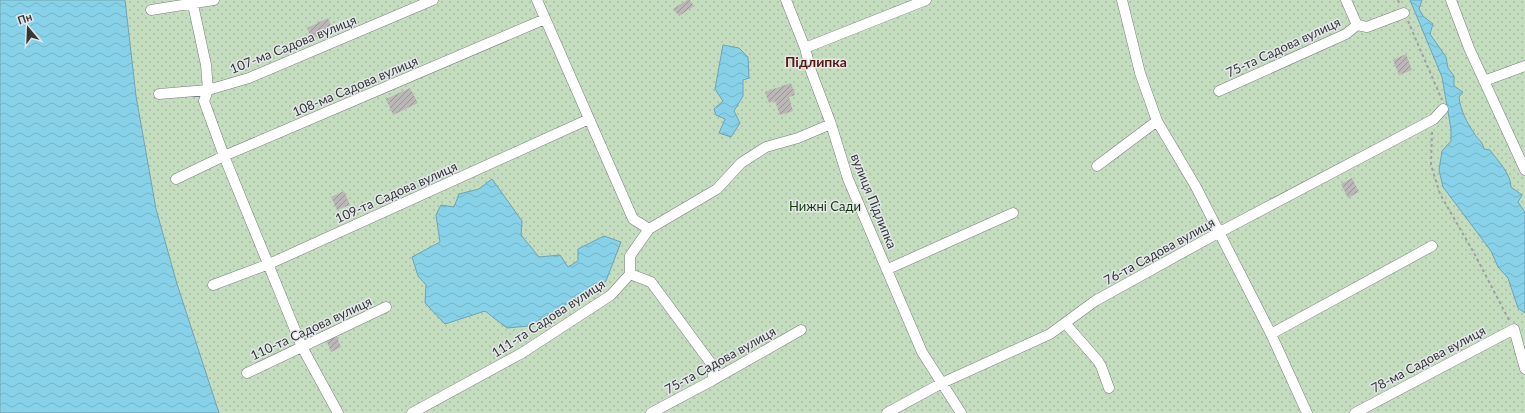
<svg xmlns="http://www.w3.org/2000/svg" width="1525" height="413" font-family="Lato,sans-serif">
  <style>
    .garden { fill: url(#garden-dots) }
    .water { fill: url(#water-waves); stroke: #6ea3b4 }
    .building { fill: url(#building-hatch) }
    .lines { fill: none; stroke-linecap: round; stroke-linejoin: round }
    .street-casing { stroke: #7a7d7f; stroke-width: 11 }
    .path { stroke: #9ea0a3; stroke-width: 2; stroke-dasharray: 3 3; stroke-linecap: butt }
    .street { stroke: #fff; stroke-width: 10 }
    .labels { text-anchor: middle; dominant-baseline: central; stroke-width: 3; stroke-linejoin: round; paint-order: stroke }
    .street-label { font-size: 13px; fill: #353637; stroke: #e5e8eb }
    .park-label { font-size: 13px; fill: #133a06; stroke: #e5e8eb }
    .neighbourhood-label { font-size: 14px; font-weight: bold; fill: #5a170b; stroke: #e5e8eb }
  </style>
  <defs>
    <pattern id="garden-dots" width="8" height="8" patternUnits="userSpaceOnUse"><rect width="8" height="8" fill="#c4ddbe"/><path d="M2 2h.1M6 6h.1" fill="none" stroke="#a9bea4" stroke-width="1.8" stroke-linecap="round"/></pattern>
    <pattern id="water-waves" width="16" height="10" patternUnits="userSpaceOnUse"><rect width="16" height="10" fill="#87d2e9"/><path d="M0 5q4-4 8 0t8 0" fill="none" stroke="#75b5c8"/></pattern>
    <pattern id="building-hatch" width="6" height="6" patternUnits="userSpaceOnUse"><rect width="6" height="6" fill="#bbb7b6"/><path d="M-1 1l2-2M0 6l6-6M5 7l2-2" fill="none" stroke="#999695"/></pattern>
  </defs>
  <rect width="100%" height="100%" fill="#e5e8eb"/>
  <path class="garden" d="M125,0h1400v413h-1306l-42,-129 -21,-75 -20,-113z"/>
  <path class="water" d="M0,0h125l11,96 20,113 21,75 42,129h-219z
    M1410,0h12l-3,9 4,7 10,8 -3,10 16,23 2,11 6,8v10l9,6 -4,5c1,12 8,26 15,36 4,7 8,7 10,16l6,1c8,11 21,24 21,37l11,8 -4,7 7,10v101l-7,-5 -10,-30 -10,-11 -7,-16 -48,-64 -4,-17 3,-19 9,-10v-12l-9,-52z
    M723,45l16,3 9,9 1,21 -6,2v16l-9,15 6,12 -9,14 -12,-4 6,-14 -9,-4 -2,-6 9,-8 -8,-12z
    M492,179l30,42 -1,14 18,22 21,-2 8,12 10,-6v-12l26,-13 17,6 -15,39 -77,45 -22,2 -22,-17 -40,13 -20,-21 1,-18 -8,-9 -6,-19 28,-15 -4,-27 5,-10 13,2 5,-13 20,-5z"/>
  <path class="building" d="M687,0h3l4,6 -15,10 -6,-7z
    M328,18l5,12 -21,9 -5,-11z
    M1406,54l6,16 -13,5 -6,-15z
    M791,83l4,12 -6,2 4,14 -13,4 -5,-14 -6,2 -4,-11z
    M410,88l8,15 -25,12 -7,-16z
    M1352,178l7,14 -11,6 -7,-14z
    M344,191l6,14 -13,5 -6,-13z
    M336,335l5,12 -10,5 -5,-12z"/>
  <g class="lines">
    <defs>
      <path id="street" d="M192,0l14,65 2,25 -4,11 20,55 78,191 36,66
        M537,0l96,219 16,10
        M786,0l19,48 6,23 20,53 17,55 74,173 39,61
        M1122,0l18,73 17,48 39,66 75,147 36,79
        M1346,0l11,25
        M1451,0l18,48 56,122
        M151,10l63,-10
        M1357,25l10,2 37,-14
        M805,48l121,-48
        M1484,81l41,-15
        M1219,91l127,-57 11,-9
        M159,94l49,-4 41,-12 184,-78
        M1097,166l60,-45
        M176,179l48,-23 321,-137
        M888,269l125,-56
        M630,274l21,8 62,84v14
        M213,285l56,-21 320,-145
        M1065,323l33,38 3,5 8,22
        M1271,334l161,-88
        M247,373l139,-66
        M412,413l110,-60 89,-58 19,-21v-18l19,-27 68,-40 24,-26 25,-16 32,-9 33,-14
        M651,413l62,-33 88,-50
        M887,413l55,-30 108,-49 45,-33 123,-68 216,-114 9,-10
        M1355,413l159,-84 11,40"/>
    </defs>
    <use href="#street" class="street-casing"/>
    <path class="path" d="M1398,0l2,5
      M1408,21l34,79
      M1432,132l-1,33 9,29 34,59 35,67"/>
    <use href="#street" class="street"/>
  </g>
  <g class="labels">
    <g class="street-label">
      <text transform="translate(293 44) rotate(-22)">107-ма Садова вулиця</text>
      <text transform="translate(1283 47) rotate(-25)">75-та Садова вулиця</text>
      <text transform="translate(355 86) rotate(-23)">108-ма Садова вулиця</text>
      <text transform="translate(396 192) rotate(-24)">109-та Садова вулиця</text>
      <text transform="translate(874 201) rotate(68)">вулиця Підлипка</text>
      <text transform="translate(1159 251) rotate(-29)">76-та Садова вулиця</text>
      <text transform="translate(548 318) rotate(-33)">111-та Садова вулиця</text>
      <text transform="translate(311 328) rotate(-25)">110-та Садова вулиця</text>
      <text transform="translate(1428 359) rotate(-28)">78-ма Садова вулиця</text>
      <text transform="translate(720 360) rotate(-29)">75-та Садова вулиця</text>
    </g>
    <g class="park-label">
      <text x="825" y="206">Нижні Сади</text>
    </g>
    <g class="neighbourhood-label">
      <text x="816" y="61">Підлипка</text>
    </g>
  </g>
  <g transform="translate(28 28) rotate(341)" stroke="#e5e8eb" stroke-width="3" paint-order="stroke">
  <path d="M0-3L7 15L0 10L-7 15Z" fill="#353637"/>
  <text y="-6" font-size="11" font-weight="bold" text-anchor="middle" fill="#353637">Пн</text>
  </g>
</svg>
